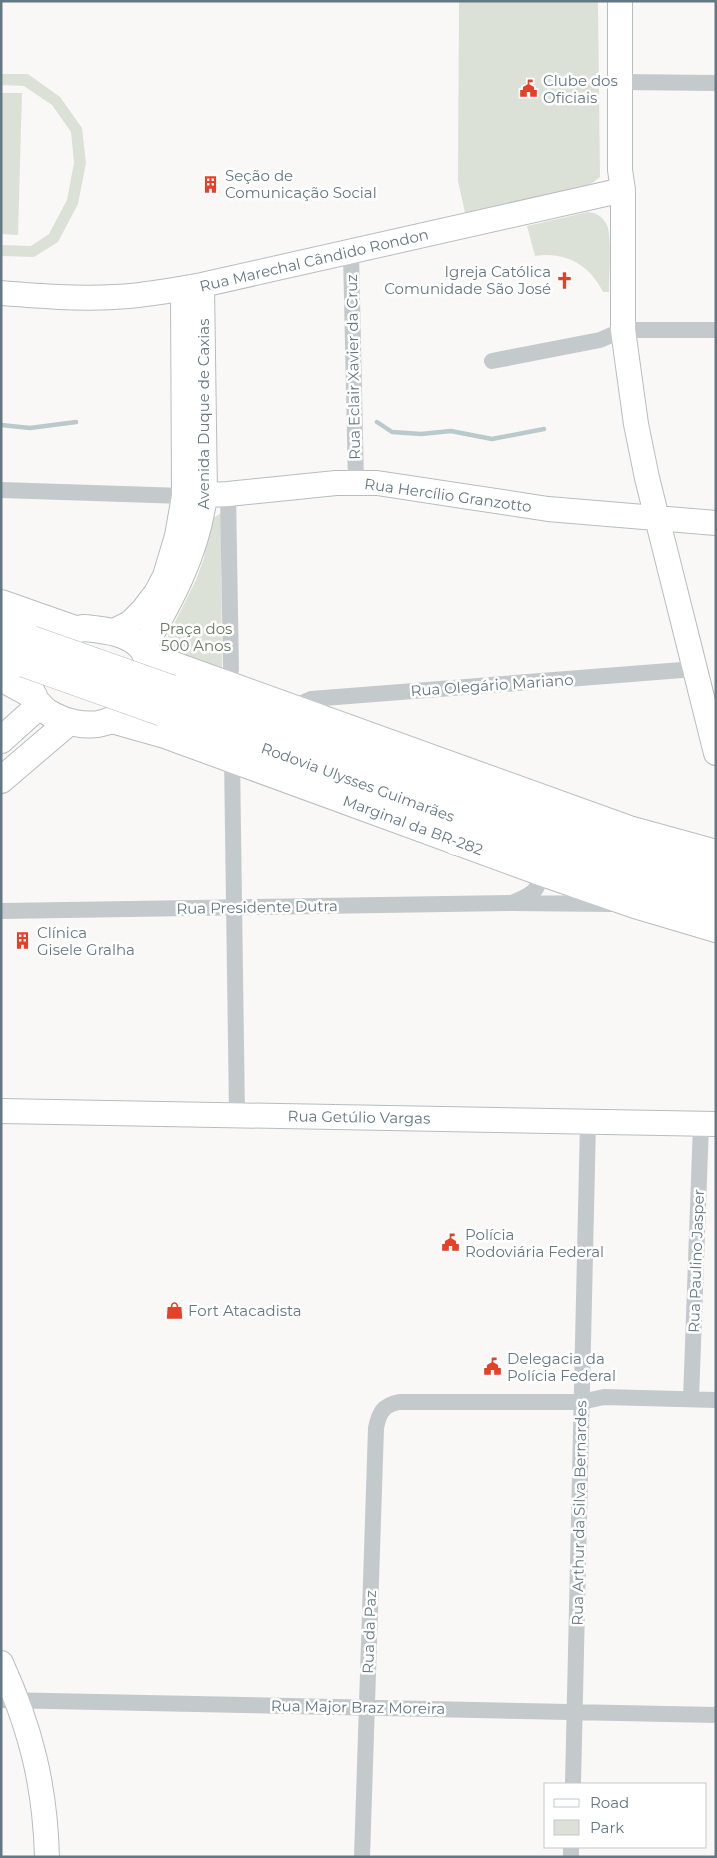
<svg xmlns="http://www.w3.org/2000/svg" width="717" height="1858" font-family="Montserrat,sans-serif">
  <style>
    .green { fill: #dbe1d7 }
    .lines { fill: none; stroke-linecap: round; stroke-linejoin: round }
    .stream { stroke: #bac9cb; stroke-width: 4.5 }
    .secondary-casing { stroke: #b6bdc0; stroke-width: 26 }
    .primary-casing { stroke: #b7bdc0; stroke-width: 28 }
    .highway-casing { stroke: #b7bbbe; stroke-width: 29 }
    .street { stroke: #c4c9cc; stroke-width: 16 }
    .secondary { stroke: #fff; stroke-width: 24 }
    .primary { stroke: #fff; stroke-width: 26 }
    .highway { stroke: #fff; stroke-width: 28 }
    .highway-bridge-casing { stroke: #b7bbbe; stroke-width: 29; stroke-linecap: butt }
    .highway-bridge { stroke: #fff; stroke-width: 28 }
    .labels { text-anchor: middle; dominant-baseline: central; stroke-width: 5; stroke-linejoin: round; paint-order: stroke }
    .poi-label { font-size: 15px; fill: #637882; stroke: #fff; text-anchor: start }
    .street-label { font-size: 15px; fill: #637882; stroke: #fff }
    .park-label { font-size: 15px; fill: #697a62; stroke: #fff }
  </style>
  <rect width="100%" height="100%" fill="#f9f8f6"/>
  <path class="green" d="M459,1h139l2,176 -9,7 -126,29 -7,-32z
    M1,74h27l32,23 22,31 4,35 -8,41 -20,38 -24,15 -33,-1v-11l30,1 18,-12 18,-34 7,-37 -3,-31 -19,-27 -28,-19 -23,-1z
    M1,93h21l-4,142 -17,-1z
    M588,212c9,1 15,5 19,13 5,11 2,53 2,67h-6c-13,-27 -38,-41 -68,-36l-8,-30z
    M221,513l1,161 -45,-16 -10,-20 29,-58 8,-22 5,-37z"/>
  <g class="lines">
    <path class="stream" d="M377,422l15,10 29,2 30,-3 41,8 52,-10
      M1,425l29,3 46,-6"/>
    <defs>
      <path id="secondary" d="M620,1v169l3,20v140l13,94 11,54 69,275
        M1,293c38,3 75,6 113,4 30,-1 59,-7 88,-12l421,-95
        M184,496l44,-2 108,-11h41l171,26 168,14
        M112,632l18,-9 13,-13 13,-17 9,-17 12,-40 7,-40 -1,-207
        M143,650c29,-51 54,-95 62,-154l-3,-211
        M1,1111l715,13
        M1,1663c30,66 44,122 46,194"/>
      <path id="primary" d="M1,603l74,26
        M84,628c19,2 47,4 59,22 12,17 -1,46 -14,59 -8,7 -20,13 -31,15 -27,4 -70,-12 -68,-45 2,-26 29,-48 54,-51z
        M146,655l483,174 87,24
        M1,678l33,18
        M112,720l53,15 375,137 95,33 81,24
        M1,740l39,-35
        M1,780l68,-58"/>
      <path id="highway" d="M1,629l31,11
        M1,655l23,8
        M171,689l443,157 102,29
        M162,712l453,162 101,29
        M461,770l37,21
        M456,841l53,10"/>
    </defs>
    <use href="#secondary" class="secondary-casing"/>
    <use href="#primary" class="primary-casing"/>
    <use href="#highway" class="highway-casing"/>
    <path class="street" d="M620,82l96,1
      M351,252l5,231
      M492,361l108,-21 23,-10h93
      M1,490l183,6
      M228,494l3,176
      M290,708l21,-9 384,-30
      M232,759l5,356
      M514,902c16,-7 26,-10 26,-30
      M1,911l511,-8 99,1
      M691,1399l10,-275
      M1,1700l715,15
      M573,1784l15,-662
      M362,1857l14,-429c3,-15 7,-23 23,-26h182l23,-5 112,3
      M571,1857v-10"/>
    <use href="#secondary" class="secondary"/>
    <use href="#primary" class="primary"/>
    <use href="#highway" class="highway"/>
    <defs>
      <path id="highway-bridge" d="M32,640l139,49
        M24,663l138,49"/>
    </defs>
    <use href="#highway-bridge" class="highway-bridge-casing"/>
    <use href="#highway-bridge" class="highway-bridge"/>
  </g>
  <defs>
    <symbol id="civic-bare" viewBox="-9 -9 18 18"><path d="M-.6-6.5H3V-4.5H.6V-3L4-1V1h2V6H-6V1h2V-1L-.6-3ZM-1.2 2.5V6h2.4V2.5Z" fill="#e64029" stroke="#fff" stroke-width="2.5" paint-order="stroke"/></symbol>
    <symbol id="building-bare" viewBox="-9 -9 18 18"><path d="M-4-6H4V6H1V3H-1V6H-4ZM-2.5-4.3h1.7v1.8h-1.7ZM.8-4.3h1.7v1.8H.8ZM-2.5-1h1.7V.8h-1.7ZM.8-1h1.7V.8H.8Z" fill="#e64029" stroke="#fff" stroke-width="2.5" paint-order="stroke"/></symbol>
    <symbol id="church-bare" viewBox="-9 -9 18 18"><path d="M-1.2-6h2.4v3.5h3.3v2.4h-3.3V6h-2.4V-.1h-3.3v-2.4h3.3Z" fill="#e64029" stroke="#fff" stroke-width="2.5" paint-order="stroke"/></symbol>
    <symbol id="shop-bare" viewBox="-9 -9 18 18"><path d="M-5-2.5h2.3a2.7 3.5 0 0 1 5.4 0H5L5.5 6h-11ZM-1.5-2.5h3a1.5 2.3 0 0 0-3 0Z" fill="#e64029" stroke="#fff" stroke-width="2.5" paint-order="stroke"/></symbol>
  </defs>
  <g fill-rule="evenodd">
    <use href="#civic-bare" x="516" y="76" width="25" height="25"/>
    <use href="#building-bare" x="198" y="172" width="25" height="25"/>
    <use href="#church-bare" x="552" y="268" width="25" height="25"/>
    <use href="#building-bare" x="10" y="928" width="25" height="25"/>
    <use href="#civic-bare" x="438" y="1230" width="25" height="25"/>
    <use href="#shop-bare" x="162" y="1298" width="25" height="25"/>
    <use href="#civic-bare" x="480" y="1354" width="25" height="25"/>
  </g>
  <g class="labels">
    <g class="poi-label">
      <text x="543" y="80">Clube dos<tspan x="543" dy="17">Oficiais</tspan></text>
      <text x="225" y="175">Seção de<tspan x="225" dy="17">Comunicação Social</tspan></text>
      <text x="551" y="271" text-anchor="end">Igreja Católica<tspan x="551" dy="17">Comunidade São José</tspan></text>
      <text x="37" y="932">Clínica<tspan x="37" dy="17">Gisele Gralha</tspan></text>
      <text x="465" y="1234">Polícia<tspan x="465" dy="17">Rodoviária Federal</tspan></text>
      <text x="188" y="1310">Fort Atacadista</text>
      <text x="507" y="1358">Delegacia da<tspan x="507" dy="17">Polícia Federal</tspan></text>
    </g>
    <g class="street-label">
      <text transform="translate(314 260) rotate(-13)">Rua Marechal Cândido Rondon</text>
      <text transform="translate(353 367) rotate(-91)">Rua Eclair Xavier da Cruz</text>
      <text transform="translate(203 414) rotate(-90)">Avenida Duque de Caxias</text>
      <text transform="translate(448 495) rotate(8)">Rua Hercílio Granzotto</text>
      <text transform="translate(492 685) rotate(-4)">Rua Olegário Mariano</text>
      <text transform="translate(358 782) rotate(20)">Rodovia Ulysses Guimarães</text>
      <text transform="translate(413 825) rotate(20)">Marginal da BR-282</text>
      <text transform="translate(257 907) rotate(-1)">Rua Presidente Dutra</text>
      <text transform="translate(359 1117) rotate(1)">Rua Getúlio Vargas</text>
      <text transform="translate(696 1261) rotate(-88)">Rua Paulino Jasper</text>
      <text transform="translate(579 1513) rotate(-89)">Rua Arthur da Silva Bernardes</text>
      <text transform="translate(369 1632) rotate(-88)">Rua da Paz</text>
      <text transform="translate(358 1707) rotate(1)">Rua Major Braz Moreira</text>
    </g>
    <g class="park-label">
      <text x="196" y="628">Praça dos<tspan x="196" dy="17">500 Anos</tspan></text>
    </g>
  </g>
  <rect width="717" height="1858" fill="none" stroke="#637882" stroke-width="5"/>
  <rect x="544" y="1783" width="162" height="65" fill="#ffffff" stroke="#c1c9cd"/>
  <rect x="554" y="1799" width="25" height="8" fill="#ffffff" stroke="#c1c9cd"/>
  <text x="590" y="1808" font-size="15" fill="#637882">Road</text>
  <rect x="554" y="1820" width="25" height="15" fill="#dbe1d7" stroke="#c1c9cd"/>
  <text x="590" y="1833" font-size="15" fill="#637882">Park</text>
</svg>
